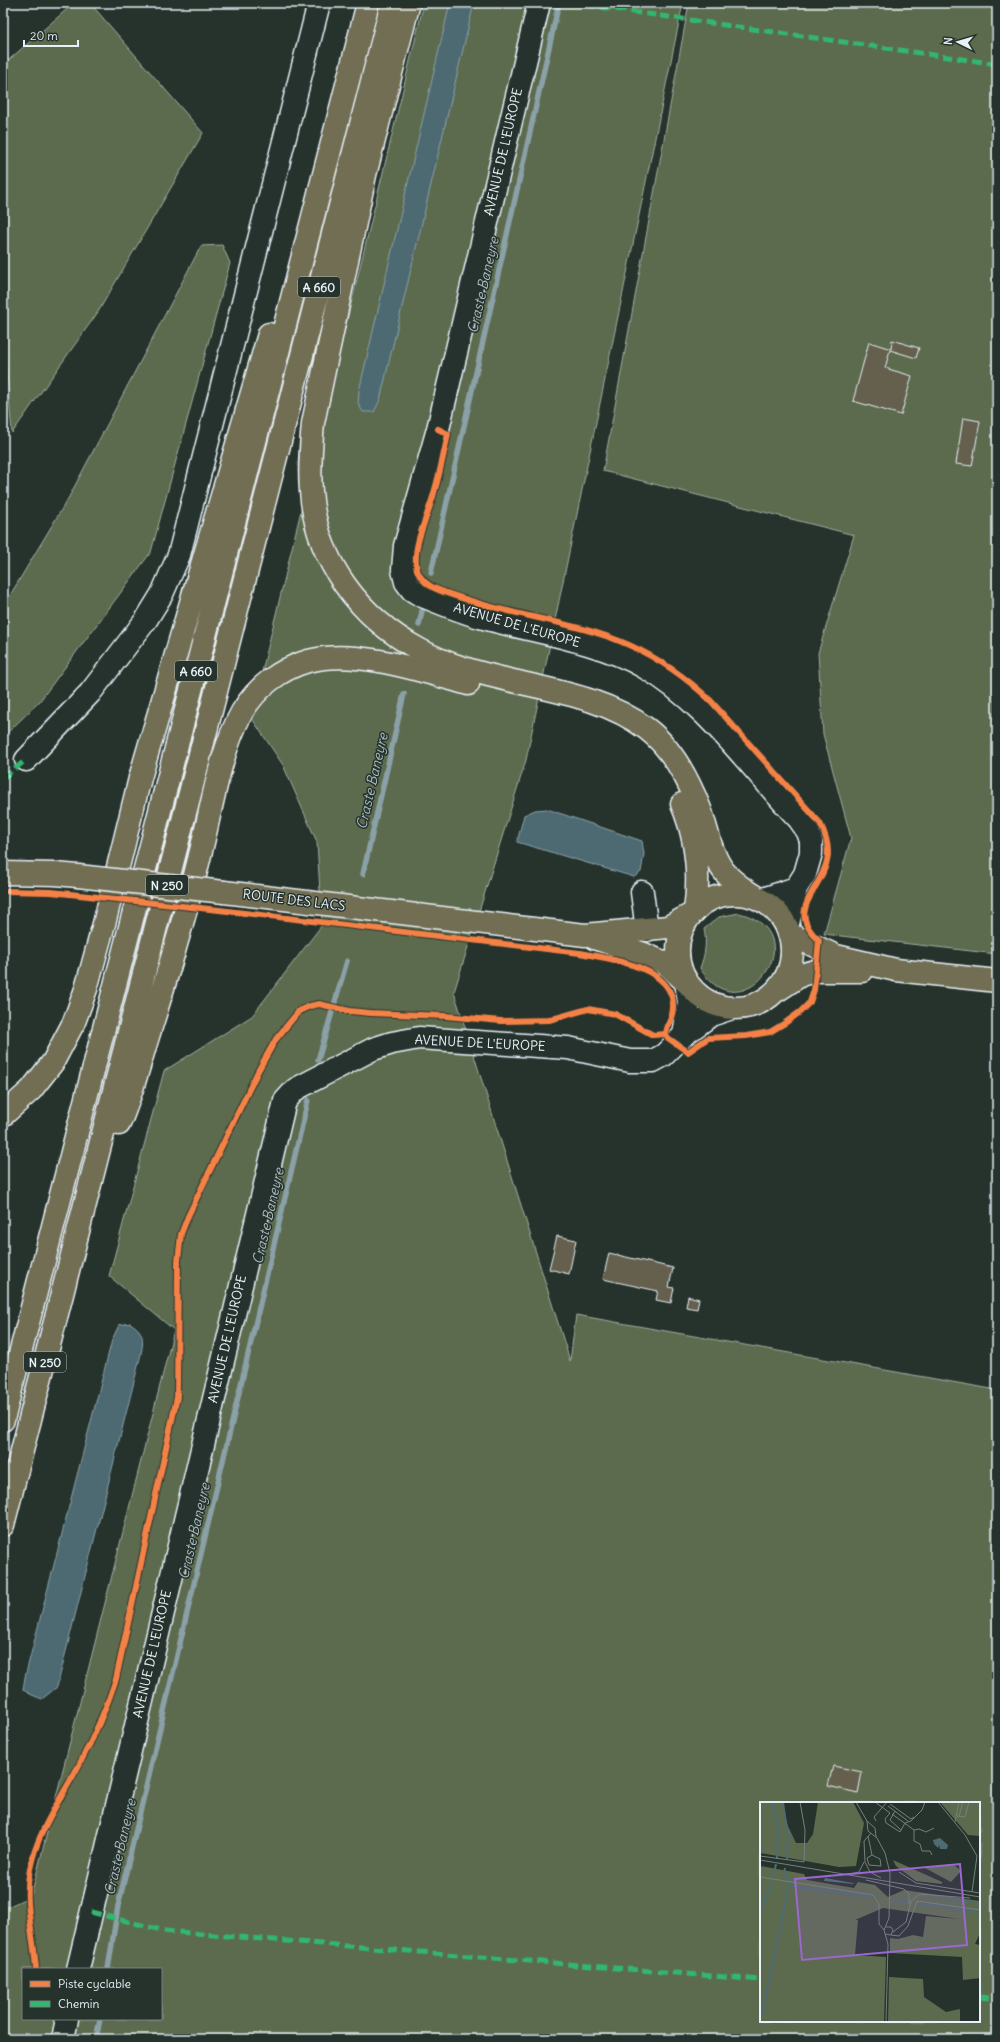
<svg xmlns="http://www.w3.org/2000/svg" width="1000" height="2042" font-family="Delius,sans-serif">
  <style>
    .green { fill: #5c6b4e; stroke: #a2aea3; fill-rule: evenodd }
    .water { fill: #4d6b73; stroke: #8ba1a8 }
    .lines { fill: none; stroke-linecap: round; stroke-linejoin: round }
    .stream { stroke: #8ba1a8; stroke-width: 5.5 }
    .building { fill: #655f4e; stroke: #e8f1f8 }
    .minor-casing { stroke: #e8f1f8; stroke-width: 25 }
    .major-casing { stroke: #e8f1f8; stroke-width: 25 }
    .highway-casing { stroke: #e8f1f8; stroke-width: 25 }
    .minor { stroke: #26332d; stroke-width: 22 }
    .major { stroke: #726e52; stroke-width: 22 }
    .highway { stroke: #726e52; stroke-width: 22 }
    .major-bridge-casing { stroke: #e8f1f8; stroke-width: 25; stroke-linecap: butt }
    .major-bridge { stroke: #726e52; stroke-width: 22 }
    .quiet { stroke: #33b770; stroke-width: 5; stroke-dasharray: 10 5; stroke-linecap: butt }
    .cycleway-casing { stroke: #26332d; stroke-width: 8 }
    .cycleway { stroke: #f48246; stroke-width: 6 }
    .labels { text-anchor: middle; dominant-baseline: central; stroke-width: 3; stroke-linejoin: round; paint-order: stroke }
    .shield { fill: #26332d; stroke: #aeb8bb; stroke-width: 1 }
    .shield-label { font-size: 12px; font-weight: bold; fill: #e8f1f8 }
    .street-label { font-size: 13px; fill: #e8f1f8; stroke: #26332d }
    .water-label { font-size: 14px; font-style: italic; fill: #aabbc3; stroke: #26332d }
    .inset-river { fill: none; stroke: #4d6b73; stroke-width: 2 }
    .inset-road { fill: none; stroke: #747f7e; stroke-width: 1 }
    .view { fill: #9c67d0; fill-opacity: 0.15; stroke: #9c67d0; stroke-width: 2 }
    .inset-edge { fill: none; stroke: #e8f1f8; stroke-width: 2 }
  </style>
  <rect width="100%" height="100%" fill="#26332d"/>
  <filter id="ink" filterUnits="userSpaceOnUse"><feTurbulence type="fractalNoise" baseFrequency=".025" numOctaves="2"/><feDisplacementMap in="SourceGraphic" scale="8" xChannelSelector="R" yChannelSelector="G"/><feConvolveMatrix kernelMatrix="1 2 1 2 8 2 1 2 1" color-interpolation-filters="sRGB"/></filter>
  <g filter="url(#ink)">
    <path class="green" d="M74,3h16l113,130 -105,179 -86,121 -9,-108v-260z
      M424,3h259l-157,757 -72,232 116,369 6,-46 421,75v649h-994v-130l28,-13 143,-566 -65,-54 55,-205 88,-55 70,-91 -5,-83 -34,-77 -32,-48zM761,1803h218v218h-218zM23,1969h138v50h-138z
      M689,3h308v951l-173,-20 27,-96 -28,-104 -5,-81 36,-118 -251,-64z
      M222,245l8,18 -79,289 -112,150 -36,35v-130l66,-110 132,-251z
      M739,913c79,20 3,124 -39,55 5,-13 7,-25 4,-39l15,-12z"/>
    <path class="water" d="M450,3h24l-94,397 -6,12h-11l-5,-8 1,-13z
      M547,809l95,32 2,13 -3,18 -7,5 -117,-35 7,-27 11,-5z
      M130,1323c14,8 14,16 11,31l-84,333 -15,12 -10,-4 -9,-5 2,-13 87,-337 7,-15z"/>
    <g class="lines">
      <path class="stream" d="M431,573l128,-570
        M419,625l3,-14
        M363,874l41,-180
        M318,1060l29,-99
        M108,1969l10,-63 190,-806
        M96,2039l4,-20"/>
    </g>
    <path class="building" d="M892,340l27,8 -3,10 -26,-8 -5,18 27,8 -11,39 -48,-14 16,-59 22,7z
      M963,418l17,3 -8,45 -16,-2z
      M557,1236l19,4 -7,34 -20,-5z
      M609,1253l64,15 -4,19 5,1 -3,15 -15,-3 2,-9 -55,-12z
      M688,1296l11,3 -2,10 -11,-2z
      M833,1766l29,6 -4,21 -30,-7z"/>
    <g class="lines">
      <defs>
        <path id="minor" d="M539,3l-101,426 -33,117 -2,24 3,12 6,8 8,5c20,8 39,16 60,22 52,15 117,23 164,50 62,35 106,101 155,152l9,13 3,9v12l-6,21 -9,14 -9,40
          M26,760l64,-67 56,-73 16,-26 17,-39 140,-552
          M642,892l5,38
          M760,900l36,-12
          M684,1035l5,-33 -3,-20
          M78,1969l207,-868 11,-12 77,-40 19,-6 27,-5 149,10 62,13h23l11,-6 20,-20 27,-20 18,-6
          M63,2039l4,-20"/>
        <path id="major" d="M3,873l52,1 23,2
          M224,892l361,43 83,-8 22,-12
          M678 951a57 57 0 1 1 114 0a57 57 0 1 1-114 0Z
          M789,934l47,22 60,14 101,11
          M594,938l50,16 21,9 21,19
          M778,990l23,-15 14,-4h47"/>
        <path id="highway" d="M409,3l-44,172 -52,248c-2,23 -4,45 -2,68 5,70 49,127 109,159 27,15 59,23 89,30 46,11 99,19 138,49 25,19 42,52 53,80 8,22 11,49 27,66 9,9 19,16 29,22
          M682,804c14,33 18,71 13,107
          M3,1115l28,-25 22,-28 21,-40 12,-33 19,-69 35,-142 129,-444
          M119,1124c13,-30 21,-63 31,-94 18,-57 35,-113 49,-171 12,-46 20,-106 43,-147 14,-24 38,-43 66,-51 48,-13 114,10 160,23
          M3,1420l365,-1417
          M3,1525l389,-1522"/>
      </defs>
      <use href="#minor" class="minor-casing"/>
      <use href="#major" class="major-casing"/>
      <use href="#highway" class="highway-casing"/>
      <use href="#minor" class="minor"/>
      <use href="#major" class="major"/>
      <use href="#highway" class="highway"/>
      <defs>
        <path id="major-bridge" d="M78,876l146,16"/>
      </defs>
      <use href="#major-bridge" class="major-bridge-casing"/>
      <use href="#major-bridge" class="major-bridge"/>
      <path class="quiet" d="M571,3l426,61
        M3,778l23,-18
        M91,1912l74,19 596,49
        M979,1997l18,2"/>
      <defs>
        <path id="cycleway" d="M3,891l48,1 168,18 361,43c29,6 91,13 93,51 1,14 -6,19 -7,30l2,4 20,14 20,-14 38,-2 24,-4 15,-9 15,-11 10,-10 4,-12 5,-50c-34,-30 1,-48 8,-79 3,-13 -1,-26 -7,-38l-109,-122c-24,-23 -51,-42 -82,-56 -48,-21 -101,-27 -151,-42 -16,-5 -32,-9 -46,-16 -9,-5 -16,-14 -16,-24 -2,-21 13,-50 18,-70 6,-20 10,-40 14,-59l-10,-5
          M36,1969c-2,-33 -13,-67 -6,-100 7,-37 31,-70 49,-104 15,-28 27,-56 37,-86l61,-282 1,-136 3,-27 7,-18 70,-145 18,-32 23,-28 11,-5 9,-2 31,7 20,2 75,3 56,5 48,-1 39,-11 27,5 38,21 13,-1"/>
      </defs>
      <use href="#cycleway" class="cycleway-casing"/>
      <use href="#cycleway" class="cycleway"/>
    </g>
  </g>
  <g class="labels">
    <g class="shield">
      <rect x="298" y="277" width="42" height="20" rx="3"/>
      <rect x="175" y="661" width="42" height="20" rx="3"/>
      <rect x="146" y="875" width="42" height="20" rx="3"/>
      <rect x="24" y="1352" width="42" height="20" rx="3"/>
    </g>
    <g class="shield-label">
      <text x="319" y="287">A 660</text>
      <text x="196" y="671">A 660</text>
      <text x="167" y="885">N 250</text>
      <text x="45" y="1362">N 250</text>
    </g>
    <g class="street-label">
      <text transform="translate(503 152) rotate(-77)">AVENUE DE L'EUROPE</text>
      <text transform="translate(517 625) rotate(16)">AVENUE DE L'EUROPE</text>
      <text transform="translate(294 900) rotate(7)">ROUTE DES LACS</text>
      <text transform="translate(480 1043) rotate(3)">AVENUE DE L'EUROPE</text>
      <text transform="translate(227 1339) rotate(-77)">AVENUE DE L'EUROPE</text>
      <text transform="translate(152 1654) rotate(-77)">AVENUE DE L'EUROPE</text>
    </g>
    <g class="water-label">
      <text transform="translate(483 285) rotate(-77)">Craste Baneyre</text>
      <text transform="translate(372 781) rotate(-77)">Craste Baneyre</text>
      <text transform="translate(268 1216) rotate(-77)">Craste Baneyre</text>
      <text transform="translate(194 1531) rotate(-77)">Craste Baneyre</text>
      <text transform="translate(120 1847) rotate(-77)">Craste Baneyre</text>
    </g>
  </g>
  <g transform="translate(760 1802)">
    <rect width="220" height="220" fill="#26332d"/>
    <path d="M0,0h24l3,22 9,19h11l6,-9 5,-32h35l11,21 -8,43 -17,1 -79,-14zM180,0h40v34l-12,-1zM133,58l49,22v2l-26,-3 -20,-15zM193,62l8,7 -10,11 -26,-14zM0,64l44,8 3,6 47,8 4,-6 17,3 13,12 16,-7 76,11v32l-5,11 5,1v33l-17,2 -1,-23 -72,-4v-15l8,1 15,-4 10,2 3,-21 33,3 -76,-11 -28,12h3l-3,35 31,2 -2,65h-124zM129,175l34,2 1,18 22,15 14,-3v13h-72z" fill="#5c6b4e"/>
    <path d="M180,36l8,7 -1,4h-7l-1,-4 -1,3 -4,-4 -1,-4zM65,76l28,5 1,1 -30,-3zM169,95l51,6v2l-50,-7z" fill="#4d6b73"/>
    <path class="inset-river" d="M12,0l6,23 -1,34M22,0l6,30 -1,27M13,76l3,-14M29,84l84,11M132,98l15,2M157,101l63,9M0,109l13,-30M0,220l30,-141 -6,-7 1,-6"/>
    <path class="inset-road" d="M96,0l11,19 8,7 1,9M115,0l15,11 -5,6 1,4 14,9 5,-9 6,-2 11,-11 3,-8M178,0l27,33 12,21 -5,36M130,2l21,15 3,-2M128,4l20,15M135,9l-5,9 11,10M132,12l22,16M197,14l8,1 4,-15M199,14l4,-14M107,19l1,10 9,7 8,15 5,20 -1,45 -5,12 4,14 -2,78M116,19l-2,-4 13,-15M195,20l4,-20M154,28v11l6,3 2,7h8l2,4M154,28l5,-1 7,3 8,-4M111,31l-7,8 1,21 5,10 11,6M108,34l4,19 8,4 1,7 -12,-1 -2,-7 5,-3M0,54l44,6 1,-32 -5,-28M0,58l220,37M139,70l17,11 64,10M90,72l9,-2 5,-10M0,75l113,18 6,9v20l5,6M106,78l38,9 5,5v10M133,130l13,-10 5,-21 9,-7 50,4M125,132l6,1 2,-5 -2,-3h-5M131,133l8,1 9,-10 9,-25 63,9"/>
    <path class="view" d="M200,62l7,81 -165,15 -7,-81z"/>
    <rect width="220" height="220" class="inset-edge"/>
  </g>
  <rect width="1000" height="2042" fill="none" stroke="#26332d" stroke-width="16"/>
  <rect x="8" y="8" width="984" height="2026" fill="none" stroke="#e8f1f8" stroke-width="1.5" filter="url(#ink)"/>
  <rect x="22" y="1968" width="140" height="52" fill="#26332d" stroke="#747f7e"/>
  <rect x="30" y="1981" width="20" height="6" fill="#f48246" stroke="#747f7e"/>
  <text x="58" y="1988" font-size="12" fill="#e8f1f8">Piste cyclable</text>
  <rect x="30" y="2001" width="20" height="6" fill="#33b770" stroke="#747f7e"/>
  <text x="58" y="2008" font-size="12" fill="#e8f1f8">Chemin</text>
  <g transform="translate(958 42) rotate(275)" stroke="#26332d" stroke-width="3" paint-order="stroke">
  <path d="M0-3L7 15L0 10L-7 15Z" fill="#e8f1f8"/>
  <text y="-6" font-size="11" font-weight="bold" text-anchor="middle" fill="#e8f1f8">N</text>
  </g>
  <path d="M24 40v6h54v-6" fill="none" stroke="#e8f1f8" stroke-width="2"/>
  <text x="30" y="40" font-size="12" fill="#e8f1f8" stroke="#26332d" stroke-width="3" paint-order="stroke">20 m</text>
</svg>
